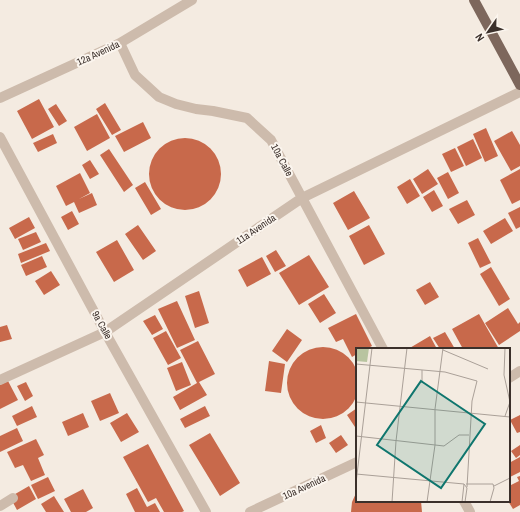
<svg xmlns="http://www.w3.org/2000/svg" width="520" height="512" font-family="'Archivo Narrow',sans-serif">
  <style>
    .building { fill: #c8694b }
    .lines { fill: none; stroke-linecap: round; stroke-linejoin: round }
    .minor { stroke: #cdbbac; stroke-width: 10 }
    .major { stroke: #7d675c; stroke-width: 10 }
    .labels { text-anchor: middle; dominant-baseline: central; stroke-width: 4; stroke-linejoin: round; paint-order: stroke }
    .street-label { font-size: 10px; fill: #3b302b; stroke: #fbf5ee }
    .inset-road { fill: none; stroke: #aaa098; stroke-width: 1 }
    .view { fill: #0f766e; fill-opacity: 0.15; stroke: #0f766e; stroke-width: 2 }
    .inset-edge { fill: none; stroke: #3b302b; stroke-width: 2 }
  </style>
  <rect width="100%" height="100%" fill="#f4ebe1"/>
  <path class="building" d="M39,99l15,28 -22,12 -15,-28z
    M105,103l16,27 -9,5 -16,-26z
    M56,104l11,17 -8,5 -11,-17z
    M97,114l13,24 -23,13 -13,-24z
    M143,122l8,16 -27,14 -9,-16z
    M486,128l12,28 -13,6 -12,-28z
    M512,131l8,14v21l-9,5 -17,-30z
    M53,134l4,9 -19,9 -5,-9z
    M149 174a36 36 0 1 1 72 0a36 36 0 1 1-72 0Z
    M473,139l9,19 -16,8 -9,-19z
    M455,148l9,18 -13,6 -9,-18z
    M109,149l24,36 -9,7 -24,-37z
    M90,160l9,14 -9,5 -8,-14z
    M428,169l10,15 -16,10 -9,-15z
    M520,169v31l-8,4 -12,-24z
    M448,172l11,21 -11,6 -11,-21z
    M80,173l10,20 -11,6 13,-6 5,12 -18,8 -5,-11 -8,4 -10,-20z
    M410,179l10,17 -13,8 -10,-17z
    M145,182l16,27 -10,6 -16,-27z
    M434,190l9,16 -11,6 -9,-15z
    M354,191l16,27 -22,12 -15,-27z
    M467,200l8,15 -17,9 -9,-15z
    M520,207v20l-4,2 -8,-16z
    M72,211l7,13 -11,6 -7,-13z
    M29,217l6,11 -20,11 -6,-11z
    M505,218l8,13 -22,13 -8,-13z
    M138,225l18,26 -13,9 -18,-26z
    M369,225l16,29 -21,11 -15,-29z
    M36,232l5,10 -18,8 -5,-11z
    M478,238l13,25 -11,5 -12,-25z
    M117,240l17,30 -20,12 -18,-30z
    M46,243l4,8 -29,12 -3,-9z
    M276,250l10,16 -11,6 -9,-16z
    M309,255l20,32 -30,18 -20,-32z
    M42,256l5,11 -21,9 -5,-11z
    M262,257l9,17 -24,13 -9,-17z
    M491,267l19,32 -11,7 -19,-32z
    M51,271l9,14 -16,10 -9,-14z
    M430,282l9,15 -14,8 -9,-15z
    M199,291l10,32 -14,5 -10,-32z
    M324,294l12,19 -16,10 -12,-19z
    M177,301l18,39 -18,8 -19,-39z
    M508,308l10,16 2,-2v9l-21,14 -14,-22z
    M356,314l16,32 -6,3h-9v5l-5,3 -9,-18 -7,3 -8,-14z
    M479,314l20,35h-36l-11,-20z
    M155,315l8,14 -11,6 -9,-14z
    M7,325l5,14 -12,3v-15z
    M287,329l15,11 -15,22 -15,-11z
    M166,331l15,27 -13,7 -15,-27z
    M445,332l10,17h-15l-7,-11z
    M430,336l7,13h-29z
    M198,341l17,33 -16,8 8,13 -27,15 -7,-13 24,-14 -17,-33z
    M287 383a36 36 0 1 1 72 0a36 36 0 1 1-72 0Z
    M269,361l16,3 -4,29 -16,-2z
    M182,362l9,23 -15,6 -9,-23z
    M8,381l10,19 -18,9v-24z
    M26,382l7,14 -8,5 -8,-15z
    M110,393l9,20 -19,8 -9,-20z
    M32,406l5,11 -20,9 -5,-10z
    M205,406l5,10 -25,12 -5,-9z
    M357,408v22l-10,-15z
    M83,413l6,14 -21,9 -6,-14z
    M127,413l12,19 -18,10 -11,-19z
    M520,415v17l-3,1 -7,-13z
    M321,425l5,13 -10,5 -6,-12z
    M17,428l6,13 -23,11v-16z
    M210,433l30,50 -20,13 -31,-51z
    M341,435l7,10 -12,8 -7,-10z
    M36,439l8,16 -6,3 7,17 -14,6 -8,-16 -8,3 -8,-16z
    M148,444l36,67 -2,1h-18l-8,-14 -8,4 -25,-45z
    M520,445v10l-4,3 -5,-7z
    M520,457v15l-10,5 -1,-14z
    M520,476v29l-7,4 -5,-8 1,-15 10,-5 -2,-4z
    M48,477l7,14 -17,8 -7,-14z
    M29,486l7,13 -19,11 -7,-13z
    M137,488l10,19 8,-4 5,9h-25l-9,-18z
    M83,489l10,19 -7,4h-15l-7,-13z
    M357,491v10h64l1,11h-71l1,-10z
    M54,496l10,16h-18l-5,-8z"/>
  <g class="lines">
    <path class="minor" d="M120,43l15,32 24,22 17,7 20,5 17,2 34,7 24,22 112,209
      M0,98l120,-55 72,-43
      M0,137l105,195 101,180
      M509,378l11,-7
      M0,380l105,-48 197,-134 218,-106
      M464,501l6,11
      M0,506l13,-8
      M250,512l107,-50"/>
    <path class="major" d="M474,0l46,85"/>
  </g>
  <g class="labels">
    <g class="street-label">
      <text transform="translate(98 53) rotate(-25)">12a Avenida</text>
      <text transform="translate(282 160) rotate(62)">10a Calle</text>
      <text transform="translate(256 229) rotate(-34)">11a Avenida</text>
      <text transform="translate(102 325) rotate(61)">9a Calle</text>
      <text transform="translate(304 487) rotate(-25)">10a Avenida</text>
    </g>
  </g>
  <g transform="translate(356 348)">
    <rect width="154" height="154" fill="#f4ebe1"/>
    <path d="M0,0h13l-2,14 -11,-1z" fill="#b8c4a0"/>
    <path class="inset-road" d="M149,0l-1,27 6,27 -5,14M87,2l45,19M0,16l89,8 32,9 -5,20 -5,86M66,35v-13M0,54l154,15M0,88l88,10 15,-11h10M0,126l108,10 3,4 -2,14M0,135l16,-135M110,136h27l1,4 -4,14M138,138l16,-8M36,154l4,-61 11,-93M71,154l8,-57v-36l8,-61M106,154l2,-18"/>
    <path class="view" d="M65,33l64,43 -44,64 -64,-43z"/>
    <rect width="154" height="154" class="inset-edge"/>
  </g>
  <g transform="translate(488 32) rotate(236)" stroke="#fbf5ee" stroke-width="3" paint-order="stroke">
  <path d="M0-3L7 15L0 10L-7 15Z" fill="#3b302b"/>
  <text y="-6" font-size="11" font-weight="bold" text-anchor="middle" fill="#3b302b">N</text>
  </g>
</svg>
